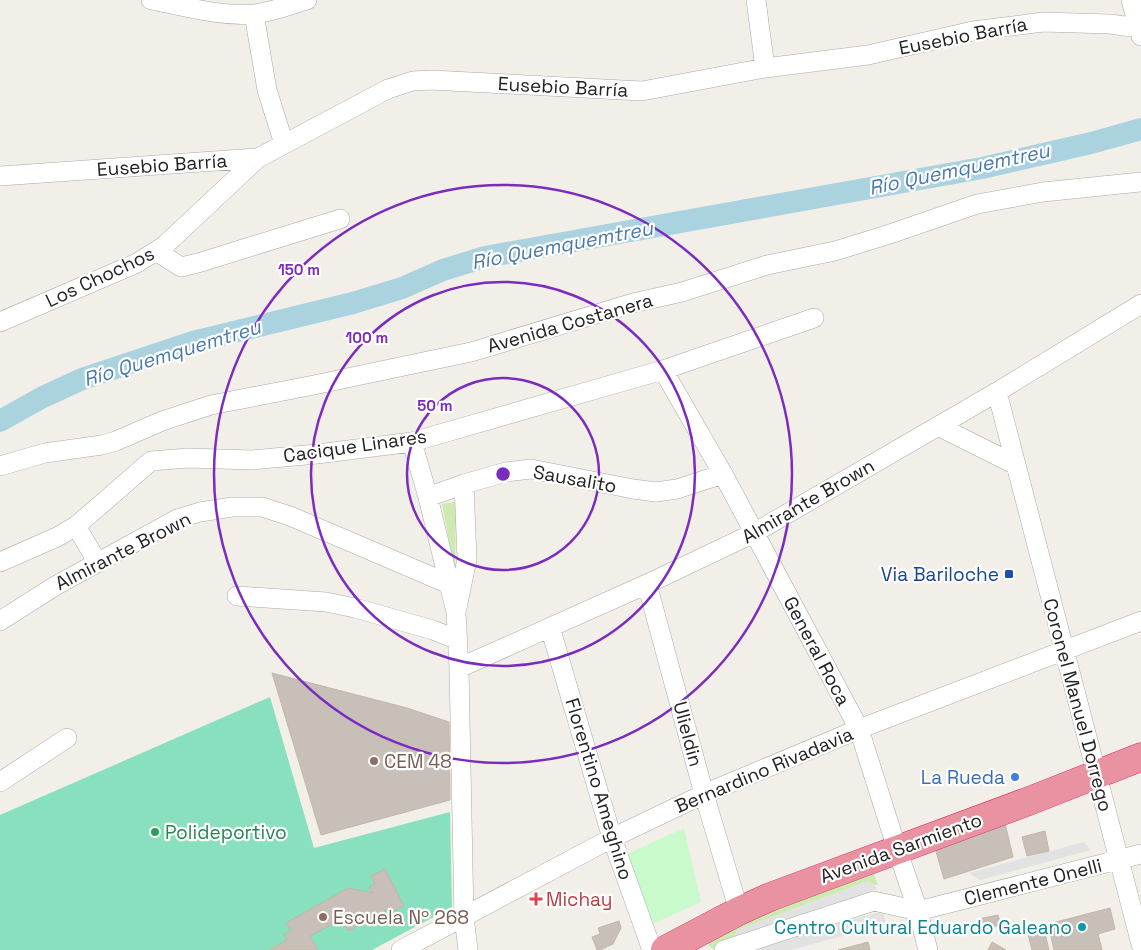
<svg xmlns="http://www.w3.org/2000/svg" width="1141" height="950" font-family="'Space Grotesk',sans-serif">
  <style>
    .grass { fill: #cdebb0 }
    .park { fill: #c8facc }
    .pitch { fill: #88e0be }
    .parking { fill: #e2e2e2 }
    .lines { fill: none; stroke-linecap: round; stroke-linejoin: round }
    .river { stroke: #aad3df; stroke-width: 22 }
    .building { fill: #c7bfb8; stroke: #c4b6ab }
    .minor-casing { stroke: #a9a9a9; stroke-width: 20 }
    .highway-casing { stroke: #dc2a67; stroke-width: 29 }
    .minor { stroke: #fff; stroke-width: 19 }
    .highway { stroke: #e892a2; stroke-width: 28 }
    .ring { fill: none; stroke: #7b2cbf; stroke-width: 2.5 }
    .transit-dot { fill: #1a4fb4; stroke: #fff; stroke-width: 2 }
    .education-dot { fill: #8d6e63; stroke: #fff; stroke-width: 2 }
    .shop-dot { fill: #3f7fe0; stroke: #fff; stroke-width: 2 }
    .leisure-dot { fill: #2e9e5b; stroke: #fff; stroke-width: 2 }
    .health-dot { fill: #e0444e; stroke: #fff; stroke-width: 2 }
    .culture-dot { fill: #0f9aa8; stroke: #fff; stroke-width: 2 }
    .labels { text-anchor: middle; dominant-baseline: central; stroke-width: 4.5; stroke-linejoin: round; paint-order: stroke }
    .street-label { font-size: 19px; fill: #222; stroke: #fff }
    .transit-label { font-size: 19px; fill: #164399; stroke: #fff; text-anchor: end }
    .education-label { font-size: 19px; fill: #785e54; stroke: #fff; text-anchor: start }
    .shop-label { font-size: 19px; fill: #366cbe; stroke: #fff; text-anchor: end }
    .leisure-label { font-size: 19px; fill: #27864d; stroke: #fff; text-anchor: start }
    .health-label { font-size: 19px; fill: #be3a42; stroke: #fff; text-anchor: start }
    .culture-label { font-size: 19px; fill: #0d838f; stroke: #fff; text-anchor: end }
    .water-label { font-size: 20px; font-style: italic; fill: #4a7aab; stroke: #fff }
    .centre { fill: #7b2cbf; stroke: #fff; stroke-width: 2.5 }
    .ring-label { font-size: 15px; text-anchor: middle; font-weight: bold; fill: #7b2cbf; stroke: #fff; stroke-width: 4.5; stroke-linejoin: round; paint-order: stroke }
  </style>
  <rect width="100%" height="100%" fill="#f2efe9"/>
  <path class="grass" d="M456,502l-1,70 -13,-68z
    M872,869l6,16h-4l-6,-4 -131,49 -4,12 -20,7 -4,-3 -4,-5 20,-16z"/>
  <path class="park" d="M684,828l17,74 -53,24 -23,-71z"/>
  <path class="pitch" d="M270,697l44,151 136,-36 2,95 -80,43h-372v-135z"/>
  <path class="parking" d="M1084,842l7,8 -111,30 -11,-7z
    M868,881l6,4 3,4 -140,53h-4l4,-12z
    M883,911l3,13 -95,26h-44z"/>
  <g class="lines">
    <path class="river" d="M0,421l41,-23 41,-19 111,-37 160,-39 49,-15 41,-18 42,-13 497,-89 109,-25 50,-14"/>
  </g>
  <path class="building" d="M272,673l135,35 42,14 1,78 -129,35z
    M1004,819l9,38 -69,22 -9,-31z
    M1045,831l4,20 -22,5 -5,-19z
    M385,869l19,37 -12,6 -2,-4 -42,23 -6,-12 -32,17 8,14h-49l18,-10 -3,-6 7,-3 -5,-8 62,-35 25,5 -4,-6 6,-3 -4,-8z
    M1110,908l5,21 -17,5 4,16h-48l-6,-26z
    M998,915l3,10 -21,5 -2,-11z
    M619,921l2,7 -8,16 -13,6h-3l-5,-13 8,-3 -2,-6z
    M1044,929l5,21h-17l-4,-16z
    M868,942l2,8h-32z
    M992,942l14,8h-18z"/>
  <g class="lines">
    <defs>
      <path id="minor" d="M151,0c33,6 69,17 103,14 18,-2 36,-9 53,-14
        M756,0l9,68
        M1131,0l10,36
        M254,14l13,76 17,54
        M0,176l258,-18 130,-69 25,-8 18,-1 211,11 123,-23 103,-13 105,-24 70,-9 67,2 29,4
        M156,251l25,16 17,-4 142,-44
        M0,322l137,-59 27,-17 94,-88
        M663,370l60,104 136,255 38,120 21,62 10,39
        M997,392l144,552
        M938,426l78,39
        M412,442l16,55 28,115 3,56 5,249 4,33
        M0,466l45,-13 57,-8 14,-4 46,-20 49,-16 98,-19 162,-34 162,-49 49,-11 85,-27 68,-14 55,-17 87,-30 66,-12 98,-10
        M428,497l36,-13 42,-12 25,-3 102,20 23,3 21,-3 46,-15
        M76,526l22,37
        M0,562l57,-25 19,-11 75,-65 37,-3 64,2 65,-6 95,-12 251,-72 151,-52
        M647,584l57,210 35,117
        M237,596l89,6 29,6 78,22 25,10
        M457,608l10,-49 -3,-75
        M0,621l55,-35 122,-67 23,-7 32,-5h30l28,9 159,68
        M550,627l62,211 40,112
        M459,668l188,-84 107,-51 243,-141 144,-88
        M0,782l67,-44
        M401,950l211,-112 92,-44 155,-65 282,-108
        M724,950l150,-49 44,10 223,-57"/>
      <path id="highway" d="M665,950l74,-39 31,-14 259,-96 112,-44"/>
    </defs>
    <use href="#minor" class="minor-casing"/>
    <use href="#highway" class="highway-casing"/>
    <use href="#minor" class="minor"/>
    <use href="#highway" class="highway"/>
  </g>
  <g class="ring">
    <circle cx="503" cy="474" r="96"/>
    <circle cx="503" cy="474" r="192"/>
    <circle cx="503" cy="474" r="289"/>
  </g>
  <rect class="transit-dot" x="1004" y="569" width="10" height="10" rx="2.5"/>
  <g class="education-dot">
    <circle cx="374" cy="761" r="5"/>
    <circle cx="323" cy="917" r="5"/>
  </g>
  <circle class="shop-dot" cx="1015" cy="777" r="5"/>
  <circle class="leisure-dot" cx="155" cy="832" r="5"/>
  <path class="health-dot" d="M533.5 891.5h5v5h5v5h-5v5h-5v-5h-5v-5h5z"/>
  <circle class="culture-dot" cx="1082" cy="927" r="5"/>
  <g class="labels">
    <g class="street-label">
      <text transform="translate(963 36) rotate(-11)">Eusebio Barría</text>
      <text transform="translate(563 87) rotate(3)">Eusebio Barría</text>
      <text transform="translate(162 165) rotate(-4)">Eusebio Barría</text>
      <text transform="translate(100 277) rotate(-25)">Los Chochos</text>
      <text transform="translate(570 323) rotate(-16)">Avenida Costanera</text>
      <text transform="translate(355 446) rotate(-8)">Cacique Linares</text>
      <text transform="translate(575 479) rotate(10)">Sausalito</text>
      <text transform="translate(808 501) rotate(-30)">Almirante Brown</text>
      <text transform="translate(123 551) rotate(-27)">Almirante Brown</text>
      <text transform="translate(817 651) rotate(62)">General Roca</text>
      <text transform="translate(1078 705) rotate(75)">Coronel Manuel Dorrego</text>
      <text transform="translate(688 734) rotate(75)">Ulieldin</text>
      <text transform="translate(764 770) rotate(-23)">Bernardino Rivadavia</text>
      <text transform="translate(599 789) rotate(73)">Florentino Ameghino</text>
      <text transform="translate(901 848) rotate(-20)">Avenida Sarmiento</text>
      <text transform="translate(1033 882) rotate(-14)">Clemente Onelli</text>
    </g>
    <g class="transit-label">
      <text x="999" y="574">Via Bariloche</text>
    </g>
    <g class="education-label">
      <text x="384" y="761">CEM 48</text>
      <text x="333" y="917">Escuela Nº 268</text>
    </g>
    <g class="shop-label">
      <text x="1005" y="777">La Rueda</text>
    </g>
    <g class="leisure-label">
      <text x="165" y="832">Polideportivo</text>
    </g>
    <g class="health-label">
      <text x="546" y="899">Michay</text>
    </g>
    <g class="culture-label">
      <text x="1072" y="927">Centro Cultural Eduardo Galeano</text>
    </g>
    <g class="water-label">
      <text transform="translate(959 169) rotate(-12)">Río Quemquemtreu</text>
      <text transform="translate(562 245) rotate(-11)">Río Quemquemtreu</text>
      <text transform="translate(172 353) rotate(-17)">Río Quemquemtreu</text>
    </g>
  </g>
  <circle cx="503" cy="474" r="8" class="centre"/>
  <g class="ring-label">
    <text x="299" y="275">150 m</text>
    <text x="367" y="343">100 m</text>
    <text x="435" y="411">50 m</text>
  </g>
</svg>
